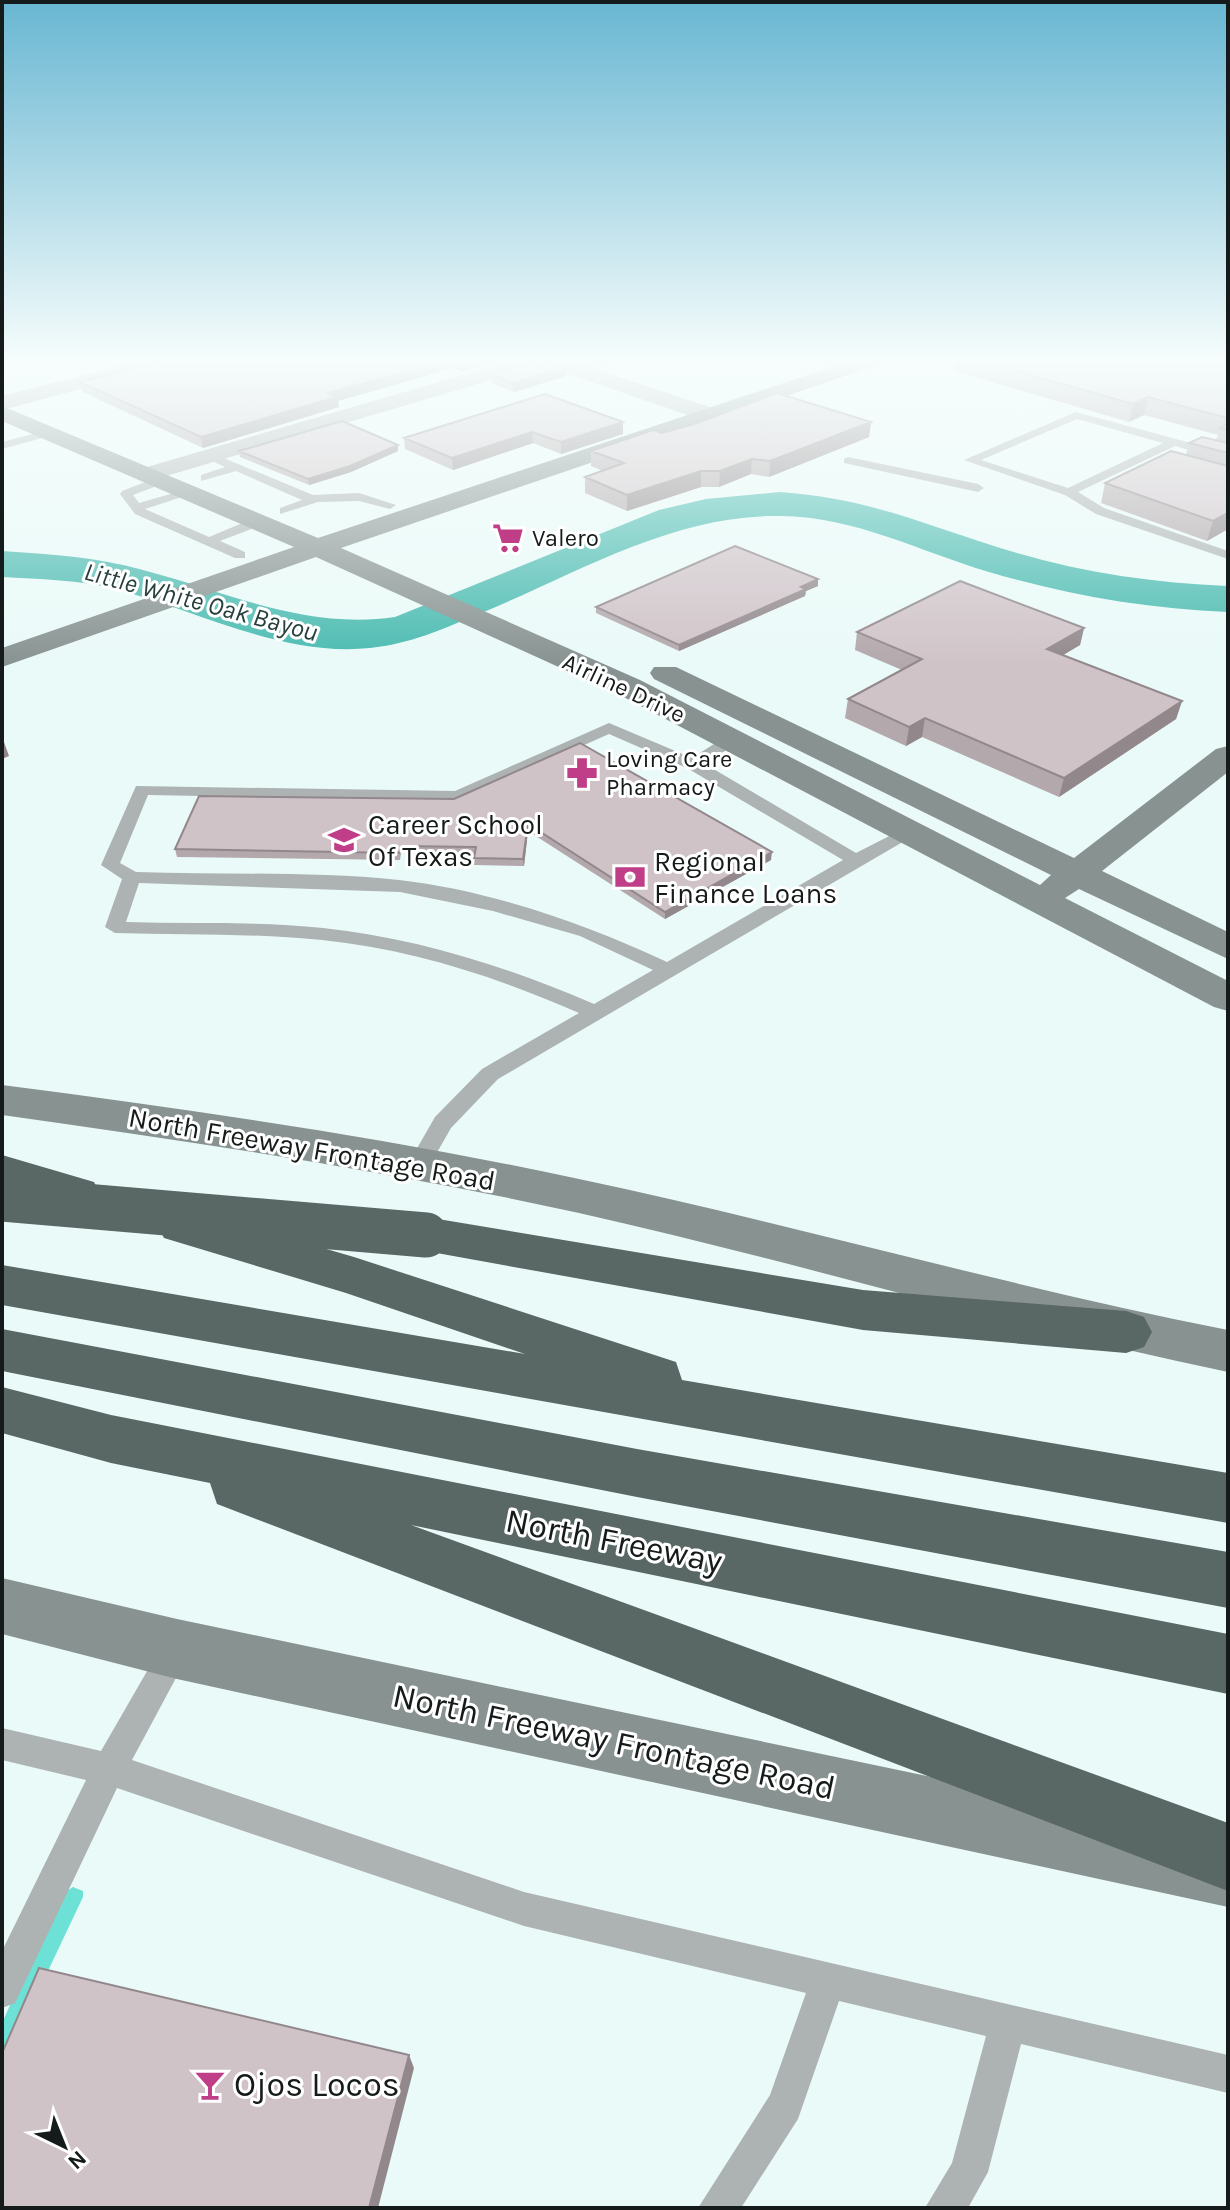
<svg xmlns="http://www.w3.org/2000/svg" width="1230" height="2210" font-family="Karla,sans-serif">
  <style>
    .green { fill: #6de1d6 }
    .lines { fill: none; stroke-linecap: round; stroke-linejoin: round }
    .river { fill: #49bab0; fill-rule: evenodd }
    .lane { fill: #acb3b2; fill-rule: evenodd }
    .street { fill: #acb3b2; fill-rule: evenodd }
    .secondary { fill: #889291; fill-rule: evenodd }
    .highway { fill: #596765; fill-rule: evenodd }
    .highway-bridge { stroke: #596765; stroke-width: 45 }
    .wall { fill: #b3a8ac }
    .shaded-wall { fill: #92888c }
    .building { fill: #d0c3c8; stroke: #92888c; stroke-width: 2 }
    .labels { text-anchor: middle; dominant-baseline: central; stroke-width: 6; stroke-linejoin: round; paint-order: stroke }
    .far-poi-label { font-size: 24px; fill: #151b1a; stroke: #fff; text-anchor: start }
    .far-street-label { font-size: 24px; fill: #151b1a; stroke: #fff }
    .far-water-label { font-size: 26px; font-style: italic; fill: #27403d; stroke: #fff }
    .poi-label { font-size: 28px; fill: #151b1a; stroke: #fff; text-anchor: start }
    .street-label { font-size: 28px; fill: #151b1a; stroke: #fff }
    .near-street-label { font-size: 34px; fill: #151b1a; stroke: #fff }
    .near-poi-label { font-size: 34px; fill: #151b1a; stroke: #fff; text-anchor: start }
  </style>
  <rect width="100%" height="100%" fill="#eafaf8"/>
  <path class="green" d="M73,1887l10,4v6l-81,171v-45l57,-127z"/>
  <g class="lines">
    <path class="river" d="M780,492c91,6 152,36 237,61 68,20 139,30 211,33v26c-81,-3 -161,-17 -239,-40 -71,-21 -133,-55 -208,-56 -108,-2 -205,58 -302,98 -36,15 -69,30 -109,34 -87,9 -172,-37 -254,-59 -37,-9 -76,-10 -114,-12v-26c48,3 94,6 141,19 84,22 162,60 252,47l264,-107 47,-11z"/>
    <path class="lane" d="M1076,412l152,41v8l-53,-15 -97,46 26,16 124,43v8l-132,-45 -31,-19 -101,-35zM1077,419l86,24 -95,45 -87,-28z
      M49,430l4,5 -51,14v-7z
      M209,452l104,43 46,-2 37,12 -6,4 -31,-8 -41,1 -38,12v-6l22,-8 -66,-29 -35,10v-6l24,-8 -20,-9v-4z
      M848,457l130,27 6,4 -6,4 -134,-29v-4z
      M161,476l4,1v6l-32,12 6,8 52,-15v6l-46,15 64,28 43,-18h10v6l-42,16 25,11v6h-10l-100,-44 -15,-20 2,-3z
      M609,723l83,35 33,-21h12v6l-32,21 151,89 47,-24h12l3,4 -420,246 -47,49 -24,42h-16l-3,-6 27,-47 47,-48 97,-56c-82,-36 -168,-64 -257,-73 -69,-7 -138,-5 -207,-7l-10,-6 17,-48 -21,-14 35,-79 319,5zM609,734l78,34 156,92 -176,102c-81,-38 -178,-72 -268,-82 -87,-9 -176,-5 -263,-8l-16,-9 28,-68 310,6zM139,883l261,9 93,19 87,25 73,34 -59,34c-86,-37 -177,-66 -271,-76 -65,-7 -131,-4 -197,-6z
      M176,1635l11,5 4,10 -59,110 392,132 704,163v38l-207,-49 -33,128 -20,36h-43l27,-45 34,-127 -147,-35 -41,118 -57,89h-43l72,-113 36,-102 -282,-67 -407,-138 -102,215 -13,5v-57l84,-171 -84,-20v-32l99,23 64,-111z"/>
    <path class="street" d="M151,358h34l-3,4 -180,48v-14z
      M521,358h42l155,52 3,5 -11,7 -8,-2 -160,-55 -386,114h-16l-4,-5 4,-5z
      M814,358h32l18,9 -10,6 -37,-11z"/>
    <path class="secondary" d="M859,358h30l-3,4 -545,186 299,132 400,205 11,-10 -397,-196 -4,-6 4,-6h22l398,191 142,-109 12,-3v26l-126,99 126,61v27l-149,-70 -14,9 163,83v30l-14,-4 -596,-313 -302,-137 -314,110v-19l292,-101 -292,-126v-15l316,132z
      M2,1085c193,25 386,53 577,94 217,46 431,108 649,151v42c-218,-45 -431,-110 -649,-159 -190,-42 -384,-71 -577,-98z
      M2,1578l175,41 1051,220v68l-1051,-228 -175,-45z"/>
    <path class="highway" d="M2,1155l92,27 6,12 -6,12 -17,5 -75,-22z
      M181,1207l173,50 322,105 6,18 546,93v50l-1226,-218v-40l523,89 -179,-61 -182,-55 -7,-13 7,-13z
      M426,1217l437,73 263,21 18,6 8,15 -8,15 -18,6 -263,-23 -454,-82 -7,-13 7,-13z
      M2,1329l635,120 591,103v56l-591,-111 -635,-126z
      M2,1387l109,28 1117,219v60l-817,-169 817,298v68l-1011,-387 -7,-21 -99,-20 -109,-30z"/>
    <path class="highway-bridge" d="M2,1199l424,36"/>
  </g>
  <path class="wall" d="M170,358h341l-49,14 -10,-4 -114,33 1,6 -136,41 -120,-56 -3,-10z
    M572,358h58l-31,9z
    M956,358h272v171l-21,12 -106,-38 4,-20 81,-28 3,-12 27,-3 2,-5 -74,-20 -15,7 -175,-51z
    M491,374l75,2 -52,16 -23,-9z
    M545,394l78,40 -62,20 -28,-11 -80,27 -48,-21 -1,-11z
    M871,422l-2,15 -100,40 -18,-3 -32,13h-18l-74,24 -42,-18v-16l18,-6 -12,-5v-15l71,-18z
    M398,445v6l-47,21 -42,13 -69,-28 -1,-6z
    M818,586l-12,5 -1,5 -126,55 -83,-38v-6z
    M1084,628l-4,17 -17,10 119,46 -6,18 -117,78 -137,-60 -16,9 -61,-28 3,-19 54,-29 -47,-20 2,-18z
    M454,799l317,61 -106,59 -137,-88 -4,35 -50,-1 1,-10 -74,-2 -1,7 -223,-3 -2,-8z"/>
  <path class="shaded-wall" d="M477,358h34l-49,14 -1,-10z
    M599,358h31l-31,9z
    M452,359v9l-114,33 1,6 -136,41 -2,-11 127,-44z
    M566,368v8l-52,16 -1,-9z
    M1148,397l-4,18 -15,7 4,-18z
    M623,422v12l-62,20v-12z
    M871,422l-2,15 -100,40 1,-16z
    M532,432l1,11 -80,27 -1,-12z
    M398,445v6l-47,21 -42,13 -1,-6z
    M752,459l-1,15 -32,13 1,-16z
    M701,471v16l-74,24v-16z
    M1228,513v16l-21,12 6,-20z
    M818,579v7l-12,5 -1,5 -126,55v-6z
    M1084,628l-4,17 -37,22 4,-18z
    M1182,701l-6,18 -117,78 5,-19z
    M925,718l-3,19 -16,9 3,-19z
    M4,742l5,14 -7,3v-16z
    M528,824v7l-4,35 -1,-7z
    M772,852l-1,8 -106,59v-7z
    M409,2055l5,13 -36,140h-9z"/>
  <path class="building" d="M170,358h307l-16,4 -9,-3 -124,34 9,4 -136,40 -121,-55z
    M971,358h257v60l-80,-21 -15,7z
    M542,359l24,9 -53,15 -22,-9z
    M777,393l94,29 -101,39 -18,-2 -32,12h-19l-74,24 -42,-18 39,-14 -33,-12 62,-21 9,3 35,-10z
    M545,394l78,28 -62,20 -29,-10 -80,26 -48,-20z
    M342,421l56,24 -48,21 -42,13 -69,-28z
    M1228,424v6l-8,-2z
    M1202,437l26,6v10l-39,-10z
    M1171,451l57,15v47l-15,8 -108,-38z
    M735,546l83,33 -17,8 5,2 -127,56 -83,-38z
    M960,581l124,47 -37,21 135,52 -118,77 -139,-60 -16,9 -61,-28 74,-40 -65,-27z
    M580,743l192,109 -107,60 -137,-88 -5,35 -49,-1 2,-11 -75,-1 -2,7 -224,-4 24,-53 255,3z
    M39,1968l370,87 -40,153h-367v-155z"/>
  <linearGradient id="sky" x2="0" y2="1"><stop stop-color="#68b6d2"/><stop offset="0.54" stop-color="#f6fdfc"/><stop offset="1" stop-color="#f6fdfc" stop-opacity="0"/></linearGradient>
  <rect width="1230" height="667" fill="url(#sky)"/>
  <defs>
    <symbol id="supermarket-bare" viewBox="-9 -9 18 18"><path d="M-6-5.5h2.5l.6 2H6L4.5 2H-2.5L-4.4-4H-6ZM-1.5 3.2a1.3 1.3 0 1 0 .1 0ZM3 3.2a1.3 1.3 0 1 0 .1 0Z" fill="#bf3e87" stroke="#fff" stroke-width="2.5" paint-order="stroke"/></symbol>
    <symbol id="pharmacy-bare" viewBox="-9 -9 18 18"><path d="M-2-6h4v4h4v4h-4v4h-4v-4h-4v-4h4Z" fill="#bf3e87" stroke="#fff" stroke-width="2.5" paint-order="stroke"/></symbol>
    <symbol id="university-bare" viewBox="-9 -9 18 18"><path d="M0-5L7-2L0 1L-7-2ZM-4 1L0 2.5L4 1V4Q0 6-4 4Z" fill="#bf3e87" stroke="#fff" stroke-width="2.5" paint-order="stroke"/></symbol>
    <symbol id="bank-bare" viewBox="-9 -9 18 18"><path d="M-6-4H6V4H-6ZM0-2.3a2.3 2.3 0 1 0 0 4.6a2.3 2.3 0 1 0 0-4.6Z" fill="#bf3e87" stroke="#fff" stroke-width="2.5" paint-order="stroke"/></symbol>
    <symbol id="bar-bare" viewBox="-9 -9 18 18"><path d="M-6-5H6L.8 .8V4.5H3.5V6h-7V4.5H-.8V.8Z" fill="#bf3e87" stroke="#fff" stroke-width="2.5" paint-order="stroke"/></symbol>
  </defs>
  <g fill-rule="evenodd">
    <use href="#supermarket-bare" x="486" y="516" width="44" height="44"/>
    <use href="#pharmacy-bare" x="560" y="751" width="44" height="44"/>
    <use href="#university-bare" x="322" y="818" width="44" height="44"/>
    <use href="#bank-bare" x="608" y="855" width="44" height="44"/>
    <use href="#bar-bare" x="188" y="2063" width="44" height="44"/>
  </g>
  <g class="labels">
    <g class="far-poi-label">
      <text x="532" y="538">Valero</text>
      <text x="606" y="759">Loving Care<tspan x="606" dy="28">Pharmacy</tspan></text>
    </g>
    <g class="far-street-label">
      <text transform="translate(624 688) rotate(25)">Airline Drive</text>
    </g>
    <g class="far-water-label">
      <text transform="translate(201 602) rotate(15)">Little White Oak Bayou</text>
    </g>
    <g class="poi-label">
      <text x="368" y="824">Career School<tspan x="368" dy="32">Of Texas</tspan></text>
      <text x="654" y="861">Regional<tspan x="654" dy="32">Finance Loans</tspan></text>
    </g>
    <g class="street-label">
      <text transform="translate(312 1149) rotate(10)">North Freeway Frontage Road</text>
    </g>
    <g class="near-street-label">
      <text transform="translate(614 1541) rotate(11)">North Freeway</text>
      <text transform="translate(614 1742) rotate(12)">North Freeway Frontage Road</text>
    </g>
    <g class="near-poi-label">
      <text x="234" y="2085">Ojos Locos</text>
    </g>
  </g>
  <rect width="1230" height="2210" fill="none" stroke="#151b1a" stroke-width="8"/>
  <g transform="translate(64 2146) rotate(137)" stroke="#ffffff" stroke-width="6" paint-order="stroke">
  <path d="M0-6L14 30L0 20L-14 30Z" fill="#151b1a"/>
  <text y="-12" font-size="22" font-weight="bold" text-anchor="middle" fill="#151b1a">N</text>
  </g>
</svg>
